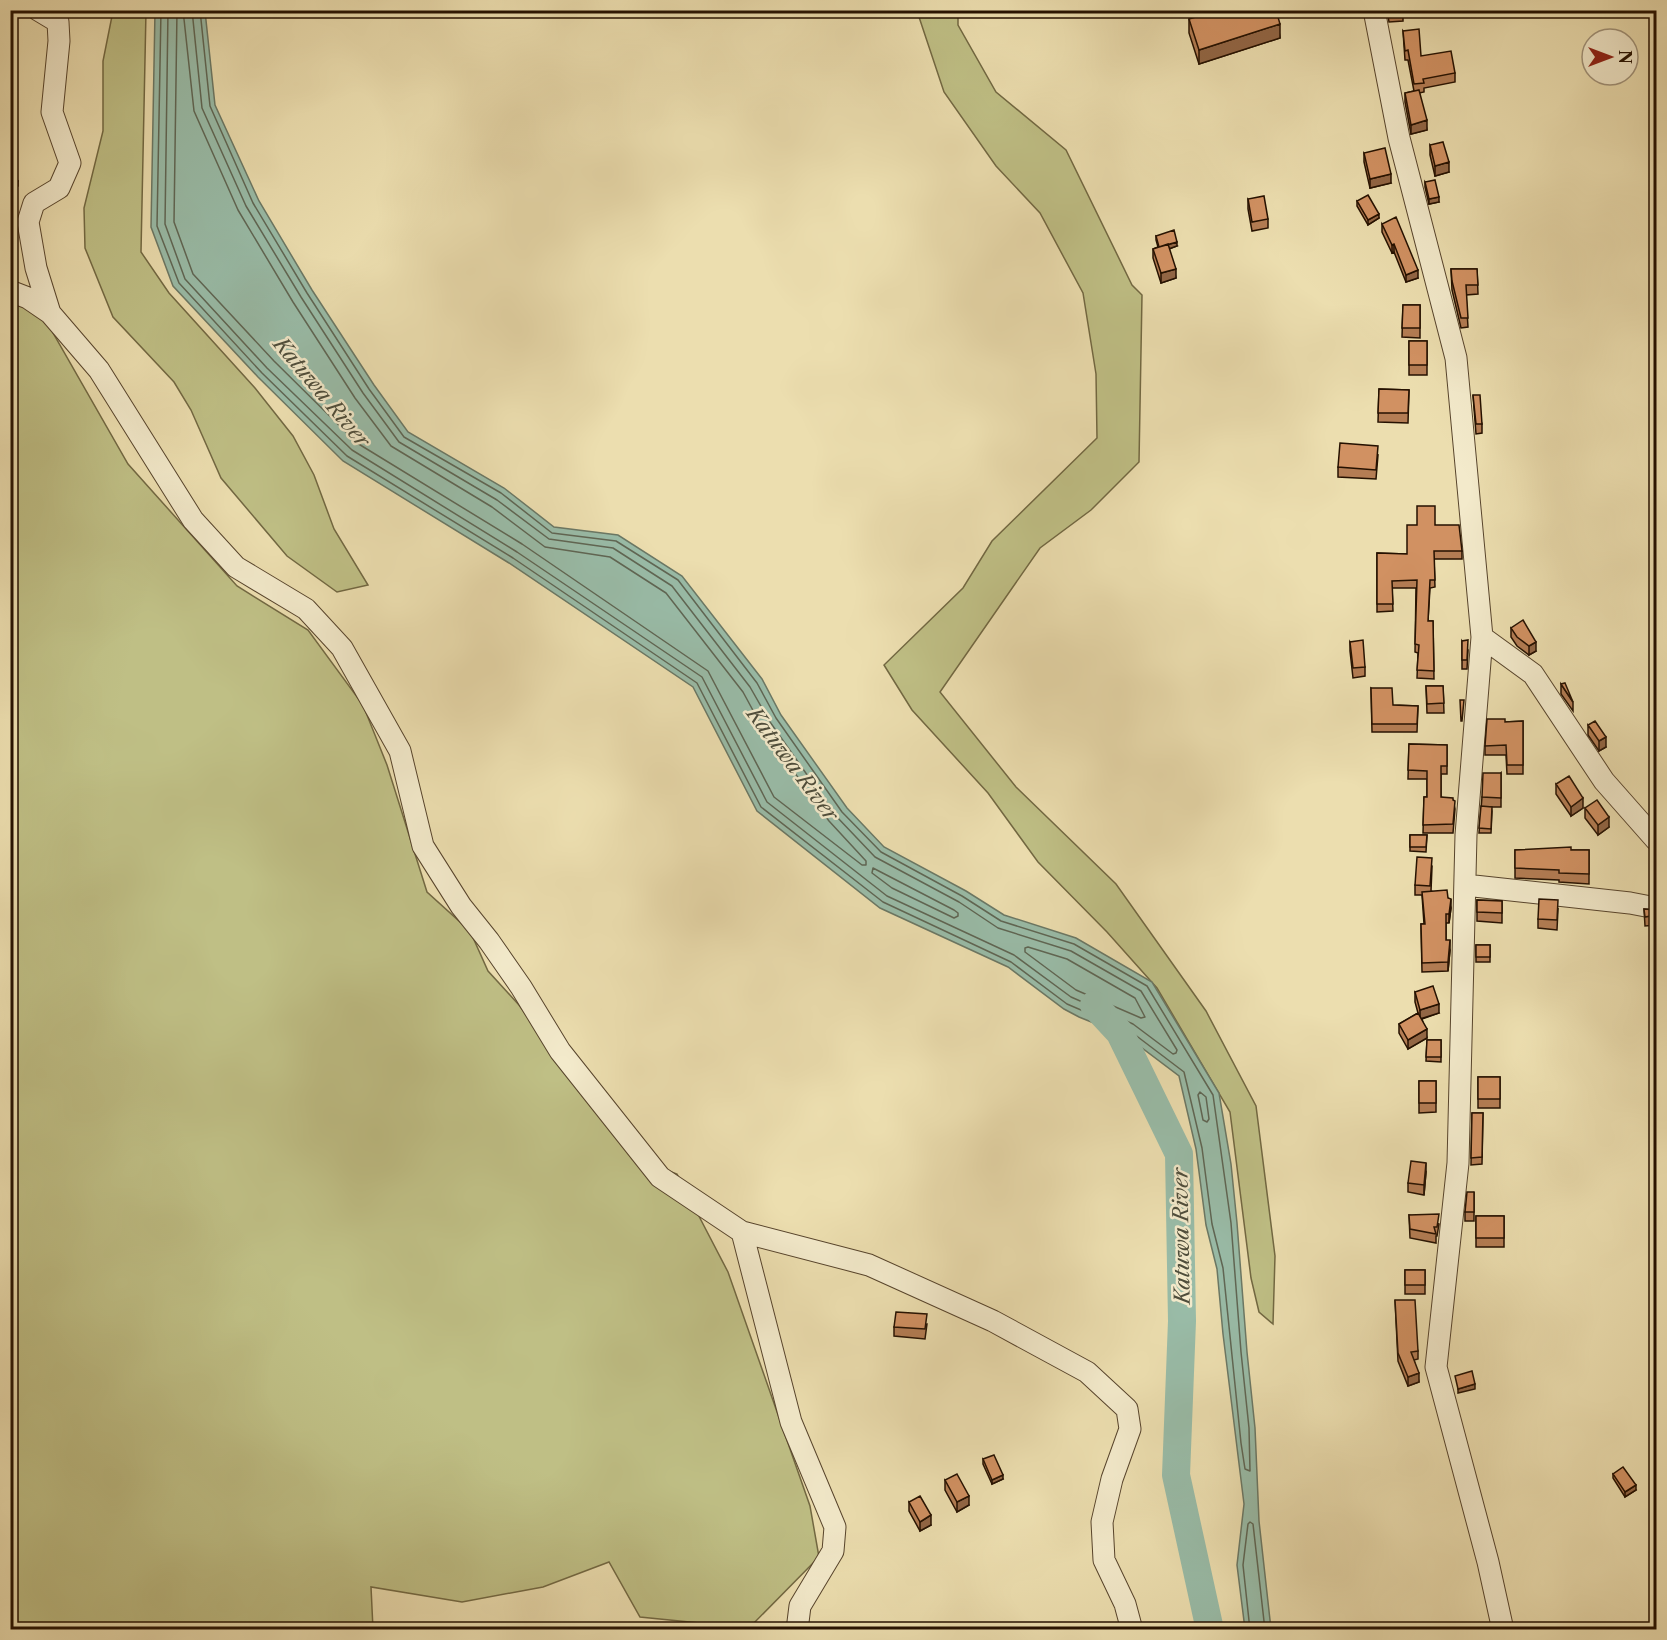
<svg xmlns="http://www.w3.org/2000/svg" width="1667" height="1640" font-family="'Libre Caslon Text',serif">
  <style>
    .green { fill: #bfbf85; stroke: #726842; stroke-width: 1.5 }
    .water { fill: #99bca8; stroke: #6b7865; stroke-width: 1.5 }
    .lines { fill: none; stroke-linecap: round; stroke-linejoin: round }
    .shore { stroke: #5f6654; stroke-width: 1.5 }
    .river { stroke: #99bca8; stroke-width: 28 }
    .minor-casing { stroke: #57442c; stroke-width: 23 }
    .minor { stroke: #f3eacb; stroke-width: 21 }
    .wall { fill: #b47d54; stroke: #251100; stroke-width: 1.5 }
    .shaded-wall { fill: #926645; stroke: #251100; stroke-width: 1.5 }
    .building { fill: #d19162; stroke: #251100; stroke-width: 1.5 }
    .labels { text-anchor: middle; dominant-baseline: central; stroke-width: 5; stroke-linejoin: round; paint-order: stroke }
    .water-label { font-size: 21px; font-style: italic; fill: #4e4d3b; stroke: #f3eacb }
  </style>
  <rect width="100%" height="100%" fill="#ecdeaf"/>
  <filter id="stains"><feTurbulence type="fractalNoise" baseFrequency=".00333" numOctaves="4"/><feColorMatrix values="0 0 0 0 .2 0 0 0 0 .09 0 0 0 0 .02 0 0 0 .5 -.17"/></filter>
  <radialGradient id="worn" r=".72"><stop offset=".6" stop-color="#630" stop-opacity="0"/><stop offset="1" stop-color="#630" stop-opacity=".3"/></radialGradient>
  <path class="green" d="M113,11h33l-5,241 28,41 86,95 38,48 21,39 20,54 34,56 -31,7 -50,-36 -66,-78 -30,-68 -17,-28 -61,-65 -28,-69 -1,-40 19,-77v-70z
    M917,11h41v14l38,67 70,58 66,135 10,10 -3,167 -48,48 -51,38 -100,144 76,95 100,97 90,127 50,95 19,150 -2,68 -14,-12 -8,-34 -21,-166 -73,-124 -50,-56 -69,-70 -50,-69 -76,-83 -28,-45 79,-77 29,-47 105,-103 -1,-64 -13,-81 -43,-80 -44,-47 -52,-74z
    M11,302l26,3 91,159 109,122 71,44 55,75 24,60 40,127 43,39 18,40 31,34 62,85 59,70 37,14 51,98 82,234 9,51 -70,71 -109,-11 -31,-55 -66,25 -81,15 -91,-15 2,42 -362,1z"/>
  <path class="water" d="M155,11h50l10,94 44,96 53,89 62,95 34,47 96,56 50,39 64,8 64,41 80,103 19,36 66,93 37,39 82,44 38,24 72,23 76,44 67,111 12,71 6,59 10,129 8,76 4,93 12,108h-26l-8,-64 7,-61 -21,-170 -6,-65 -11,-44 -10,-76 -17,-73 -53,-40 -47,-19 -15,-8 -56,-42 -128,-59 -123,-97 -64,-124 -184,-124 -166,-102 -85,-84 -85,-91 -22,-59z"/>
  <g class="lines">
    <path class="shore" d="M161,10l-4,216 22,57 83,90 85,83 166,102 184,125 64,124 122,95 128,60 56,42 63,27 54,41 18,76 10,76 11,44 18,175 4,26 5,2 -1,-43 -8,-76 -10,-129 -18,-128 -66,-109 -73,-42 -73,-23 -39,-25 -81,-44 -39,-40 -66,-94 -19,-35 -79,-103 -62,-39 -64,-8 -51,-40 -97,-56 -35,-48 -62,-96 -54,-90 -43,-97 -10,-96
      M168,10l-3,214 20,55 82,89 85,82 165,102 185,125 65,125 120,94 127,59 57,42 62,27 40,30 3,-1 1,-3 -36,-59 -70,-40 -73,-23 -39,-26 -84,-45 -39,-41 -66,-94 -20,-35 -78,-101 -59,-38 -64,-9 -52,-39 -98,-58 -36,-49 -62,-96 -55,-91 -44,-98 -10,-98
      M177,10l-3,212 19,52 81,87 83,82 165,101 186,127 66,126 88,68h4v-4l-37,-40 -67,-94 -19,-35 -77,-99 -56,-36 -65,-10 -53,-40 -101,-61 -36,-48 -62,-96 -55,-92 -44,-99 -11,-101
      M873,868l81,42 4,3v3l-4,2 -62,-30 -20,-15z
      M1028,947l39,12 68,39 10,19 -4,1 -65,-28 -51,-38v-4z
      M1200,1092l6,5 3,22 -2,3 -4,-2 -5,-25z
      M1250,1630l-7,-65 5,-41 2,-2 3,2 12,106"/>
    <path class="river" d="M1094,1005l26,28 59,121 3,167 -6,154 34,155"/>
    <defs>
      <path id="minor" d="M38,10l20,12 1,19 -7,71 18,51 -11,25 -25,15 -6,19 8,46 14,45
        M1374,10l25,128 57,220 26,279 -16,198 -8,328 -22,204 52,195 15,68
        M10,291l18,7 22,15 49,57 94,150 43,47 70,42 36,39 58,103 23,95 38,60 28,35 32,46 39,64 100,126 82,55 49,190 44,105 -2,24 -33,55 -3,24
        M1482,637l51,37 71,107 52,59
        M1465,885l165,18 26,5
        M742,1232l127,33 124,56 94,51 40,37 3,20 -18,50 -10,43 2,38 21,44 7,26"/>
    </defs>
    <use href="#minor" class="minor-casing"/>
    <use href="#minor" class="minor"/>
  </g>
  <path class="wall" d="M1209,10h67l4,28 -81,26 -10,-31v-14l21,-6z
    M1387,10h16v11l-14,1z
    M10,15l4,21v5h-4z
    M1403,31l18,25 34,17v9l-31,6v4l-5,1 8,37 -16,4 -6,-32v-9l9,-2 -6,-31h-3z
    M1430,145l19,27 -14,4 -5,-21z
    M1364,153l27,30 -21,5 -6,-26z
    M1425,182l14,20 -10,2 -4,-17z
    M1248,199l20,20v9l-16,3 -4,-22z
    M1357,201l22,17 -11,7 -11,-19z
    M1382,224l36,54 -12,4 -12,-30 -2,1 -10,-21z
    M1156,236l21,10 -8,3 7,29 -15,5 -8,-25v-9l5,-2 -2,-7z
    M1451,269h26l1,25 -12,1 2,32 -7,1 -9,-38z
    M1403,305h17v33l-18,-1z
    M1409,341h18v34h-18z
    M1379,389l30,1 -1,33 -30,-1z
    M1473,395l9,29v9l-6,1z
    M1378,455l-2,24 -38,-2v-10z
    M1435,525l27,26v8h-28l1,28 -5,1 -2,33h5l1,58 -17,-1 1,-25 -3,-1 1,-64h-24l1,23 -16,1v-59l30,1z
    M1511,628l25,23 -7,4 -12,-9 -6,-9z
    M1462,641l6,9 -1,19h-5z
    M1350,642l15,25v9l-12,2 -3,-27z
    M1561,684l12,18v9l-12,-17z
    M1426,686h17l1,27h-17z
    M1371,688l22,17 25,1 -1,26h-45z
    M1523,721v53h-16l-1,-19h-21v-9l20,-24z
    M1588,725l18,22 -7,4 -11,-16z
    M1409,744l38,1v29h-6v23l12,3 2,9 -2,24h-30l1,-36h3v-18h-19z
    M1501,773v34h-10l1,4 -1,22h-12l3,-36z
    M1556,784l27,24 -12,8 -15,-22z
    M1585,808l24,19 -11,8 -13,-17z
    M1410,835h17l-1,17 -16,-1z
    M1515,850h74v34l-30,-2v-2l-44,-2z
    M1432,867l-1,24 17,7 3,10 -2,15h-3v17l4,10 -2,21 -26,1 -1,-48h3l-2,-29h-7v-10z
    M1477,900l25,1v22l-25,-2z
    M1558,909l-1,21 -19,-2v-9z
    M1644,909l12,1v15l-11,1z
    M1476,945h14v17h-14z
    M1415,992l24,21 -17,6 5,19 -19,11 -9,-16v-9l19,-11 -3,-11z
    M1427,1040h14v22l-15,-1z
    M1478,1077h22v31h-22z
    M1419,1081h17v31l-17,1z
    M1472,1113h11l-1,51 -11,1z
    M1426,1172l-2,23 -16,-3v-9z
    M1474,1192v29h-9v-9z
    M1409,1215l30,9 -2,12h-1v7l-26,-5z
    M1476,1216h28v31h-28z
    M1405,1270h20v24h-20z
    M1395,1300l23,51v8l-4,1 5,22 -11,4 -10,-25z
    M927,1324l-2,15 -31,-3v-9z
    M983,1459l20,20 -11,5 -9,-20z
    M1613,1474l23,16 -11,7 -12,-19z
    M945,1480l24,25 -12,7 -12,-22z
    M909,1502l22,23 -11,6 -11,-20z"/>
  <path class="shaded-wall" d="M1280,24v14l-81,26v-14z
    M1427,120v10l-16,4v-9z
    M1449,162v10l-14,4v-10z
    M1391,174v9l-21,5v-9z
    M18,181v5l-8,4v-4z
    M1439,197v5l-10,2v-5z
    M1379,214v4l-11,7v-5z
    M1177,242v4l-17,6v-5z
    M1394,244v8l-2,1v-8z
    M1176,269v9l-15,5v-10z
    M1418,270v8l-12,4v-7z
    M1536,642v9l-7,4v-9z
    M1606,737v10l-7,4v-10z
    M1583,798v10l-12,8v-9z
    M1609,817v10l-11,8v-10z
    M1451,899v9l-2,15v-9z
    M1450,940v10l-2,21v-9z
    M1439,1004v9l-19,6v-9z
    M1427,1029v9l-19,11v-9z
    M1426,1163v9l-2,23v-10z
    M1419,1373v9l-11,4v-9z
    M1475,1384v5l-17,4v-4z
    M1003,1475v4l-11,5v-4z
    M1636,1485v5l-11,7v-5z
    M969,1496v9l-12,7v-10z
    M931,1515v10l-11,6v-9z"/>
  <path class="building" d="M1212,10h64l4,14 -81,26 -10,-31 24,-7z
    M1389,10h14v3h-14z
    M10,15h2l2,21 -4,1z
    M1419,29l2,27 30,-5 4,22 -32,6 1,4 -10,1 -6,-34 -3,1 -2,-20z
    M1419,90l8,30 -16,5 -6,-32z
    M1443,142l6,20 -14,4 -5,-21z
    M1385,148l6,26 -21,5 -6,-26z
    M10,171l8,10 -8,5z
    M1435,180l4,17 -10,2 -4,-17z
    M1368,195l11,19 -11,6 -11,-19z
    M1264,196l4,23 -16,3 -4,-23z
    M1396,217l22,53 -12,5 -12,-31 -2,1 -10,-21z
    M1174,230l3,12 -18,5 -3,-11z
    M1168,244l8,25 -15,4 -8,-24z
    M1451,269h26l1,16h-12l2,33h-7l-9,-37z
    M1403,305h17v23h-18z
    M1409,341h18v24h-18z
    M1379,389l30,1 -1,23h-30z
    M1473,395h7l2,29h-6z
    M1340,443l38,3 -2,24 -38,-3z
    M1417,506h18v19h24l3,26h-28l1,29h-5l-2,41h5l1,50 -17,-1 2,-25 -4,-1 2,-64 -25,1 1,23h-16v-51l30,1v-29h10z
    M1523,620l13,22 -7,4 -12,-9 -6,-9z
    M1363,640l2,27 -12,1 -3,-26z
    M1468,640l-1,20h-5v-19z
    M1565,683l8,19 -12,-18z
    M1426,686h17l1,17 -17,1z
    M1371,688h21l1,17 25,1 -1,18h-45z
    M1460,700h4l-2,21h-1z
    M1487,719h18v3l18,-1v44h-16l-1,-20 -21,1z
    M1595,721l11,16 -7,4 -11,-16z
    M1409,744l38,1v21h-6v31l12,1v2l2,1 -2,23 -30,1 1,-28h3v-26l-19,-1z
    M1483,773h18v25l-19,-1z
    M1569,776l14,22 -12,9 -15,-23z
    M1597,800l12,17 -11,8 -13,-17z
    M1481,806l11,1 -1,22 -12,-1z
    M1410,835h17l-1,12h-16z
    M1571,847v3h18v24l-30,-1v-3l-44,-2v-18z
    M1417,857l15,1 -2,28 -15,-1z
    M1447,890l1,8 3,1 -2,15h-3v26h4l-2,22 -26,1 -1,-39h4l-3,-32z
    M1539,899l19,1 -1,20 -19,-1z
    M1477,900l25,1v12l-25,-1z
    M1644,909l12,1v5l-11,2z
    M1476,945h14v12h-14z
    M1433,986l6,18 -19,6 -5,-18z
    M1418,1013l9,16 -19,11 -9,-16z
    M1427,1040h14v17h-15z
    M1478,1077h22v22h-22z
    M1419,1081h17v22h-17z
    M1472,1113h11l-1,44 -11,1z
    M1411,1161l15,2 -2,22 -16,-2z
    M1467,1192h7v20h-9z
    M1439,1214l-2,13h-3l2,7 -26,-5 -1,-14z
    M1476,1216h28v22h-28z
    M1405,1270h20v15h-20z
    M1395,1300h20l3,51 -7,1 8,21 -11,4 -10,-24z
    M896,1312l31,2 -2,15 -31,-2z
    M1472,1371l3,13 -17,5 -3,-13z
    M994,1455l9,20 -11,5 -9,-21z
    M1623,1467l13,18 -11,7 -12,-18z
    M957,1474l12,22 -12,6 -12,-22z
    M920,1496l11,19 -11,7 -11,-20z"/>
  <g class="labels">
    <g class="water-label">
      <text transform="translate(322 392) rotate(50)">Katuwa River</text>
      <text transform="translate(793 764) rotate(53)">Katuwa River</text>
      <text transform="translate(1181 1236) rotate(-91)">Katuwa River</text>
    </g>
  </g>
  <rect width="1667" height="1640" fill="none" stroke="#ecdeaf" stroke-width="36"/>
  <rect x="12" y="12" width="1643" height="1616" fill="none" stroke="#251100" stroke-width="3"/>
  <rect x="18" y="18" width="1631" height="1604" fill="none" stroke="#251100" stroke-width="1.5"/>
  <g transform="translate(1610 57) rotate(90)"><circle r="28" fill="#f3eacb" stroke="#a1937a" stroke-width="1.5"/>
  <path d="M0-4.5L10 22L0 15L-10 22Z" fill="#8f2418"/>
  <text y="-9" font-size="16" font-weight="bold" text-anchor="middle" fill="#251100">N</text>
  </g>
  <rect width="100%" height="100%" filter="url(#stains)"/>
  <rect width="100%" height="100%" fill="url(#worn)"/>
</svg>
